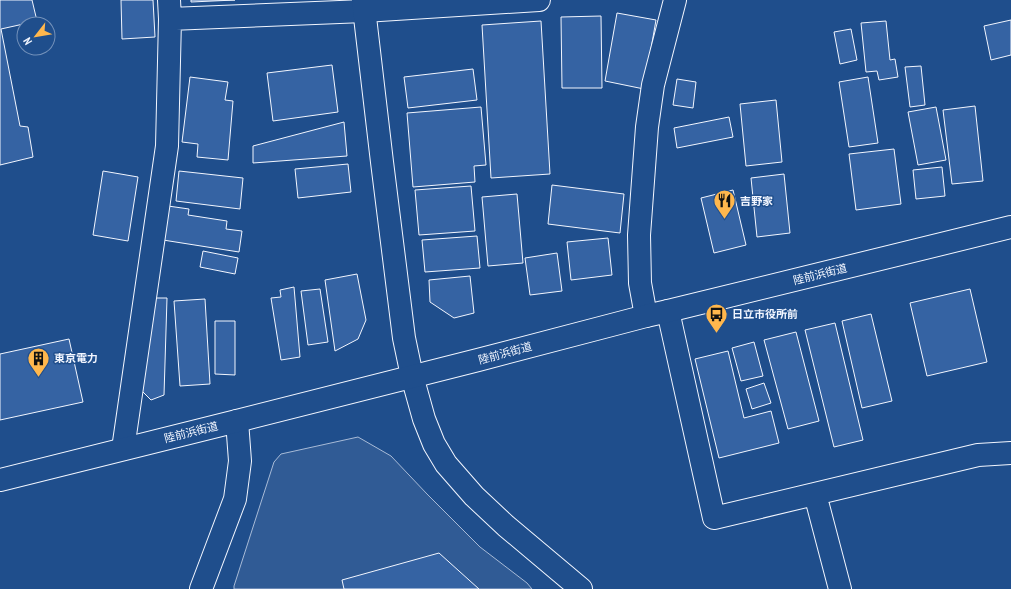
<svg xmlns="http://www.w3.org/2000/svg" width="1011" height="589" font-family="'PT Sans Narrow','Noto Sans JP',sans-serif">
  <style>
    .built { fill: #305b95; stroke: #a8bbd7 }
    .building { fill: #3563a3; stroke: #f2f6ff }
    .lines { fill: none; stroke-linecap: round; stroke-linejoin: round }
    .minor-casing { stroke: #f2f6ff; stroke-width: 24 }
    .tertiary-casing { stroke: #f2f6ff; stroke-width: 24 }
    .trunk-casing { stroke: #f2f6ff; stroke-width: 24 }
    .minor { stroke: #1f4e8c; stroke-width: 22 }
    .tertiary { stroke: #1f4e8c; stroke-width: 22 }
    .trunk { stroke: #1f4e8c; stroke-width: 22 }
    .labels { text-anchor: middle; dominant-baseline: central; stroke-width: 3; stroke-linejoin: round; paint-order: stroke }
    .poi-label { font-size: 11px; font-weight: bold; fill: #f2f6ff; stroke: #1f4e8c; text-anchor: start }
    .street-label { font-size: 11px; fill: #f2f6ff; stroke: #1f4e8c }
  </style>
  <rect width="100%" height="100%" fill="#1f4e8c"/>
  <path class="built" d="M358,437l33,19 36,38 53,53 47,36 5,6h-298v-3l40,-124 7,-8z"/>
  <path class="building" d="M0,0h32l5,21 -36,8 19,97 8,1 5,30 -33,8z
    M121,0h32l2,37 -33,2z
    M191,0h44l-44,2z
    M617,13l39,7 -12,69 -39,-8z
    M601,16l1,72h-40l-1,-71z
    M1011,20v35l-20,5 -7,-34z
    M541,21l9,153 -59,4 -9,-153z
    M886,21l4,39 5,-1 3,18 -19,3 -2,-9 -11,1 -5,-49z
    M851,29l6,31 -17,4 -6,-32z
    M332,65l6,47 -65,9 -6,-48z
    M921,66l4,39 -15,2 -5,-40z
    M473,69l4,31 -69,8 -4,-31z
    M190,77l38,5 -3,18 8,1 -5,59 -31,-3 1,-13 -16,-2z
    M868,77l10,66 -29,4 -10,-65z
    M677,79l19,3 -3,26 -20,-3z
    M776,100l6,62 -36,4 -6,-62z
    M975,106l8,75 -31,3 -9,-74z
    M481,107l5,58 -12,1 1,16 -62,5 -6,-74z
    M936,107l10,53 -28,5 -10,-53z
    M729,117l4,20 -56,11 -3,-20z
    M344,122l3,34 -94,7v-17z
    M894,149l7,55 -45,6 -7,-56z
    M348,164l3,28 -53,6 -3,-29z
    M942,167l3,29 -29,3 -3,-29z
    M103,171l35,6 -10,64 -35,-6z
    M179,171l64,7 -3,31 -64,-8z
    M784,174l6,59 -33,4 -6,-59z
    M552,185l72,9 -4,39 -72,-9z
    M471,186l4,45 -56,4 -4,-45z
    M733,190l13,55 -32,8 -13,-55z
    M517,194l6,69 -35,3 -6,-69z
    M168,206l21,3 -1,6 39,6 -1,8 16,2 -3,21 -76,-12z
    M477,236l3,32 -55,4 -3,-32z
    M608,238l4,37 -41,5 -4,-38z
    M203,251l35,7 -3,16 -35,-7z
    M557,253l5,38 -32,4 -5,-37z
    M357,274l9,46 -8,19 -23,12 -10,-71z
    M470,276l4,37 -20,5 -24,-16 -1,-22z
    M294,287l6,70 -19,3 -10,-62 10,-1 -1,-7z
    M320,289l8,53 -20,3 -7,-54z
    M970,289l17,73 -60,14 -17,-73z
    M150,298h17l-3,97 -13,5 -12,-12z
    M205,299l5,85 -30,2 -6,-85z
    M871,314l21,87 -30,7 -20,-87z
    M215,321h20v54l-20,-1z
    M835,323l28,117 -29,7 -29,-117z
    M796,332l23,89 -31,8 -24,-89z
    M69,339l14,63 -83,18v-66z
    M754,342l9,34 -22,5 -9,-33z
    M728,351l16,67 27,-7 8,32 -60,15 -24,-99z
    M764,383l7,20 -19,6 -6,-20z
    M439,553l40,36h-135l-2,-9z"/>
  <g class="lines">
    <defs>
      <path id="minor" d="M170,19l194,-8
        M668,311l46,207 264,-63 33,-2
        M646,316l-6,-33 -1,-48 8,-108 6,-42 22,-85
        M123,449l44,-303 3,-127 -1,-19
        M815,494l25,95
        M201,589l34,-90 5,-38 -3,-40"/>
      <path id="tertiary" d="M363,0l19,162 22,176 8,38 12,43 10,25 12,20 28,32 32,30 75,63
        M364,11l175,-11"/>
      <path id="trunk" d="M0,480l237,-59 241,-61 168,-44 22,-5 343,-84"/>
    </defs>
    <use href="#minor" class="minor-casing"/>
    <use href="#tertiary" class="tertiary-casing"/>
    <use href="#trunk" class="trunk-casing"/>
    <use href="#minor" class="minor"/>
    <use href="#tertiary" class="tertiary"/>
    <use href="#trunk" class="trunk"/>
  </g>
  <defs>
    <symbol id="restaurant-pin" viewBox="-11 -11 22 30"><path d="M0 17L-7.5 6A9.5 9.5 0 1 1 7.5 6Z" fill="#ffb74d" stroke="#1f4e8c"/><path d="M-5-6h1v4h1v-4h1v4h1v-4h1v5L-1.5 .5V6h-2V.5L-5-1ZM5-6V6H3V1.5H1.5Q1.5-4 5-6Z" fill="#111"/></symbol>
    <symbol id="bus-pin" viewBox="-11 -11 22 30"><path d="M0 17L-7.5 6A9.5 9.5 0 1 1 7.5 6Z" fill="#ffb74d" stroke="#1f4e8c"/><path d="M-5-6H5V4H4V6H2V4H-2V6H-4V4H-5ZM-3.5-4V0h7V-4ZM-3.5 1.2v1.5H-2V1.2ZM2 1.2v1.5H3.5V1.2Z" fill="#111"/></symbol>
    <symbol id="building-pin" viewBox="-11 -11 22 30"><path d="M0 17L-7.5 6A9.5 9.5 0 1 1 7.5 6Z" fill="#ffb74d" stroke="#1f4e8c"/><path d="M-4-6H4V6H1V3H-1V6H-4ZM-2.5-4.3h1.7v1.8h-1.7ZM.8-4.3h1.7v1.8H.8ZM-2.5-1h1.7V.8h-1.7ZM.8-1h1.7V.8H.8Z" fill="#111"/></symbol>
  </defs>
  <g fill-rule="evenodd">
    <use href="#restaurant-pin" x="712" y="188" width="25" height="34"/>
    <use href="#bus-pin" x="704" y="302" width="25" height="34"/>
    <use href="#building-pin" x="26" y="346" width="25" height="34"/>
  </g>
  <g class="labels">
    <g class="poi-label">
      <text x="740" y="201">吉野家</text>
      <text x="732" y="314">日立市役所前</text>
      <text x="54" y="358">東京電力</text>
    </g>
    <g class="street-label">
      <text transform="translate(820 274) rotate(-14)">陸前浜街道</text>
      <text transform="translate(505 353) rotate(-15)">陸前浜街道</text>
      <text transform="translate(191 432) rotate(-14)">陸前浜街道</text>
    </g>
  </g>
  <g transform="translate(36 36) rotate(239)"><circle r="19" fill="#1f4e8c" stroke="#7391ba"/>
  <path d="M0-3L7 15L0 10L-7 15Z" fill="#ffb74d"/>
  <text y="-6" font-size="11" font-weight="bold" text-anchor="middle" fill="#f2f6ff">N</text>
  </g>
</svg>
